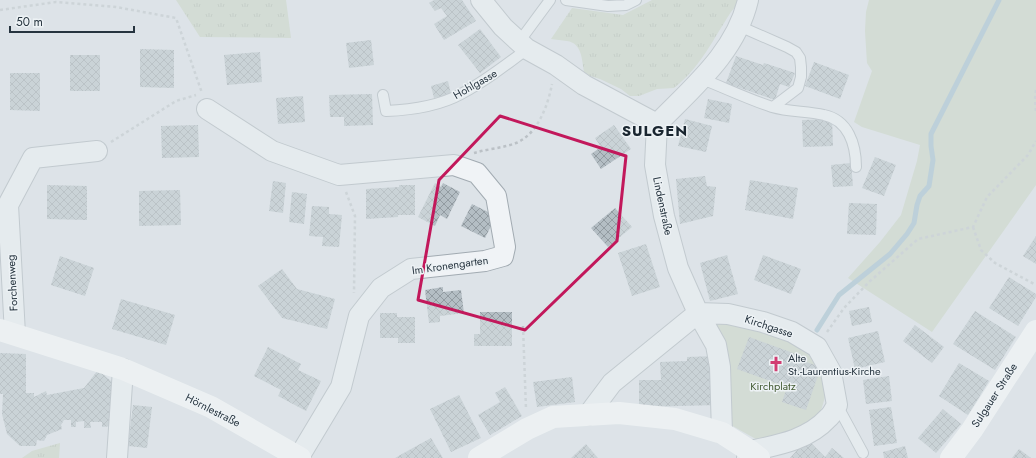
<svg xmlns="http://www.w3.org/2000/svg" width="1036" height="458" font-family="Jost,sans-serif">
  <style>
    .grass { fill: url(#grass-tufts) }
    .park { fill: #c7d2be }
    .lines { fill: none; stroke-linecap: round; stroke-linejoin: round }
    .stream { stroke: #97b9c9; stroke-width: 5 }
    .building { fill: url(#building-cross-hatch) }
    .lane-casing { stroke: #a2abb2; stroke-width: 12 }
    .street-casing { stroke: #a2abb2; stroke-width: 22 }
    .path { stroke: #bbc1c6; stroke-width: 2.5; stroke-dasharray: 3 3; stroke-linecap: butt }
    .lane { stroke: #f0f3f6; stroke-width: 10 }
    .street { stroke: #f0f3f6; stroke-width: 20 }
    .secondary { stroke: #fff; stroke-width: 22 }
    .marked { fill: none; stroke: #c2185b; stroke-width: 3; stroke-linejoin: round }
    .labels { text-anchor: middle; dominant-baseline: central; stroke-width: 3; stroke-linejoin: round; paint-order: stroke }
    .street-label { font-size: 11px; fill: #26343f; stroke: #edf2f5 }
    .poi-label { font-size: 11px; fill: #26343f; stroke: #edf2f5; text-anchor: start }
    .park-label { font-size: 11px; fill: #435b33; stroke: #edf2f5 }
    .district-label { font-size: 15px; font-weight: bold; letter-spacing: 1px; fill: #19252f; stroke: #edf2f5 }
  </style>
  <defs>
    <pattern id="grass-tufts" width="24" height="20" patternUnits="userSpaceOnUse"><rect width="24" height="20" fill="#c7d2be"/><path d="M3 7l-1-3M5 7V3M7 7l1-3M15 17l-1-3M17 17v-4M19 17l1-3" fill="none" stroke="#abb5a4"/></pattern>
    <pattern id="building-cross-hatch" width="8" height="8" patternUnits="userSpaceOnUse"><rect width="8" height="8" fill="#b4bec4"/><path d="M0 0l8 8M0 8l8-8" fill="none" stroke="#929ba1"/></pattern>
  </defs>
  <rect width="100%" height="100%" fill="#dde3e8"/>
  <path class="grass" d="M176,0h110l5,38 -91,-1z
    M652,0h89c-3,4 -7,8 -10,12 -18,27 -30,55 -57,76l-17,1 -18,7h-9l-9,-7 -21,-10 -13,-4 -3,-3c-2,-12 -2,-29 -17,-31 -5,-1 -11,-1 -16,-2l21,-31 51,7z
    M60,443l-1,15h-37l10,-7z"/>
  <path class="park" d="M869,0h167v185l-104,147 -84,-54 32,-36 21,-27 16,-54 3,-16 -58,-18 -8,-5 18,-51 -5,-8 -2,-32 1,-19z
    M713,322l79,10 29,35 4,30 -7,24 -55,22 -34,-19z"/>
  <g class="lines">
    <path class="stream" d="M817,330l22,-35 51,-41 17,-20 7,-11 3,-18 3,-9 9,-10 4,-26 -2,-14v-12l68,-134"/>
  </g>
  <path class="building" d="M434,0h28l14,21 -32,19 -10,-16 13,-8 -6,-8 -6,3 -6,-8z
    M480,29l21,28 -21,16 -22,-28z
    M371,40l3,25 -25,3 -3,-25z
    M140,49l34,1v38l-34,-1z
    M260,52l2,30 -35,3 -3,-30z
    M70,55h30v36h-30z
    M736,56l27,9 1,-2 31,10 -6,14 -9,-3 -5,16 -49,-17z
    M814,62l35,13 -9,24 -35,-13z
    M10,73h30v38l-30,-1z
    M448,81l3,13 -17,4 -3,-12z
    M372,94l1,31 -29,1v-9h-14l-1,-22z
    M303,96l2,26 -27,2 -2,-26z
    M708,99l24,5 -3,19 -25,-5z
    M685,119l27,7 -6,26 -28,-6z
    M832,119l1,27 -30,1 -1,-27z
    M198,125l1,32 -37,1 -1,-32z
    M614,125l17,24 -30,20 -10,-15 10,-7 -6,-9z
    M875,157l21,8 -12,31 -22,-8z
    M851,163l2,23 -20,1 -2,-22z
    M705,176l2,10 9,1 -3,29 -33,8 -4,-45z
    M750,180l48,8 -5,31 -48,-9z
    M273,181l13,2 -3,30 -14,-2z
    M435,183l6,4 2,-4 17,9 -13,27 -7,-4 -5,11 -17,-9z
    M47,185l40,1v34l-40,-1z
    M399,185h16v30h-17v2l-32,2v-30l33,-2z
    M180,190l1,35 -42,1v-35z
    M292,192l15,2 -3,30 -15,-2z
    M849,203l28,1 -1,31 -29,-1z
    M472,204l24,12 -11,22 -24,-12z
    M312,206l17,1v7l13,1 -3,32 -17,-1 1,-9 -14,-1z
    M615,208l17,19 -24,20 -17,-19z
    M1036,236v28l-13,-8z
    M646,244l14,43 -28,9 -14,-43z
    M727,255l11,39 -28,7 -10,-38z
    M763,255l38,14 -10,25 -37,-14z
    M60,256l34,12 -9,28 -34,-11z
    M282,269l15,20 38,10 -8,30 -45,-11 -24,-32z
    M1009,277l27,17v3l-18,29 -29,-18z
    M443,287v5l18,-2 3,23 -24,3v6l-11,1 -4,-33z
    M121,299l54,16 -9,30 -54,-16z
    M869,307l3,15 -20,4 -3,-15z
    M975,311l41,26 -21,33 -42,-26z
    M480,312h32v34h-38v-12h6z
    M380,313h17v4h18v26h-17v-5h-18z
    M915,325l29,22 -12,16 -29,-22z
    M878,331l7,31 -30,7 -7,-31z
    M749,337l58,21 -1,4 15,5 -15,43 -24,-8 5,-15 -50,-18z
    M268,347l33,17 -3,6 23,11 -15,30 -28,-15 3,-6 -27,-14z
    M0,353l26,1v39h8v4l12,-6 1,4 37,-7 14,-18 20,17 -5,39 -11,1v-5h-12l1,6h-7v-7l-8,1v5h-5v-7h-7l-3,5 1,4 -15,6 -3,6 -7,-1 -1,6h-16l-13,-12 -5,-20 1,-20h-3z
    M716,356l2,49 -79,2v-27h22l-1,-18 27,-1v-4z
    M959,363l30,18 -21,34 -29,-19z
    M889,376l3,25 -26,3 -3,-24z
    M572,377l3,25 -38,5 -4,-25z
    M505,387l17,29 -32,19 -12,-20 22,-13 -5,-9z
    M459,395l22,43 -30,14 -21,-43z
    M133,405l19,2 -5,41 -19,-2z
    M891,407l6,36 -23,3 -5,-36z
    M943,409l18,15 -25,29 -18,-15z
    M431,438l12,20h-48l16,-9z
    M807,439l18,18 7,-9 12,10h-54z
    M586,444l12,14h-27z
    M905,446l3,12h-24l-1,-6z
    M1019,449l12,9h-19z"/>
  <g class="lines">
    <defs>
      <path id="lane" d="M566,0l42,6 18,-1 10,-5
        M739,26l48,21 9,5 4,6 1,9v10l-3,11 -25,19
        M519,42l31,-42
        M702,79c23,9 46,20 70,28 17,5 35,4 52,8 24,5 32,29 32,52
        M383,95l3,16c24,-1 53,-5 75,-17 23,-12 45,-29 66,-45
        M837,405l26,48"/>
      <path id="street" d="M481,0l22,27 24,22 29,16 28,20 73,39
        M207,109l65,42 67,24 115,-10 23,8 19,23 9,51 -2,9 -18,5 -74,8 -30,19 -22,28 -18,71 -42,70
        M698,313l30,1 35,8 29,10 25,15 14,25 6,33c-3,5 -5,10 -9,13 -20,22 -50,27 -78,33l-3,7
        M15,334l-7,-129 25,-47 64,-7
        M588,415l24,-32 86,-70
        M722,433l-2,-66 -4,-22 -18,-32 -20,-45 -14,-52 -9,-51 2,-41c36,-37 79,-72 91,-124
        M117,458l6,-89"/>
    </defs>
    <use href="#lane" class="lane-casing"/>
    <use href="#street" class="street-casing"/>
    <path class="path" d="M0,10l56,-8 60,5 60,11 26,75
      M1036,90l-1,9 1,13
      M111,142l65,-41 20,-6
      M474,153c13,-4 29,-5 42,-10 22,-9 32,-38 36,-59
      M346,192l9,24 -1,77
      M973,227l8,23 14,13 41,22
      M523,326l3,83
      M827,332l17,-24 25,-26 49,-43 55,-12 14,-30 41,-42 8,-14"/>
    <use href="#lane" class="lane"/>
    <use href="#street" class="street"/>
    <path class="secondary" d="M0,330l123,39 88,38 89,51
      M479,458l48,-29 26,-12 66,-4 56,6 47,14 28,18 9,7
      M951,458l21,-28 64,-99"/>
  </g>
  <path d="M0 0H1036V458H0ZM500,116l126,40 -9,85 -92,89 -107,-30 21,-120z" fill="#dde3e8" fill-opacity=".55" fill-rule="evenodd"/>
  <path class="marked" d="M500,116l126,40 -9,85 -92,89 -107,-30 21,-120z"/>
  <defs>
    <symbol id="church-bare" viewBox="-9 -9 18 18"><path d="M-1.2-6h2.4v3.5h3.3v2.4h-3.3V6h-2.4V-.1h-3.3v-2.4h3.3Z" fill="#d13e72" stroke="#edf2f5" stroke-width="2.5" paint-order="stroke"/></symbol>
  </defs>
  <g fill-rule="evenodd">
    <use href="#church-bare" x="765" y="353" width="22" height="22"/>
  </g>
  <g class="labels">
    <g class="street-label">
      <text transform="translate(475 84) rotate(-30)">Hohlgasse</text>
      <text transform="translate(663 206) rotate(78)">Lindenstraße</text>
      <text transform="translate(450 265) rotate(-8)">Im Kronengarten</text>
      <text transform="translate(12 283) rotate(-93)">Forchenweg</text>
      <text transform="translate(769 326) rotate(18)">Kirchgasse</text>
      <text transform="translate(994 395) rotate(-57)">Sulgauer Straße</text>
      <text transform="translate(213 410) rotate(27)">Hörnlestraße</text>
    </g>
    <g class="poi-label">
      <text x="788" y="358">Alte<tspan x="788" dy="13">St.-Laurentius-Kirche</tspan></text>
    </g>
    <g class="park-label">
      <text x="773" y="386">Kirchplatz</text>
    </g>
    <g class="district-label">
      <text x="655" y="131">SULGEN</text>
    </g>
  </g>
  <path d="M10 26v6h124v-6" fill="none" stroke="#26343f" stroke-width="2"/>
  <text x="16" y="26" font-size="12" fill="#26343f" stroke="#edf2f5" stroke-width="3" paint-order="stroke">50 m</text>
</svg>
